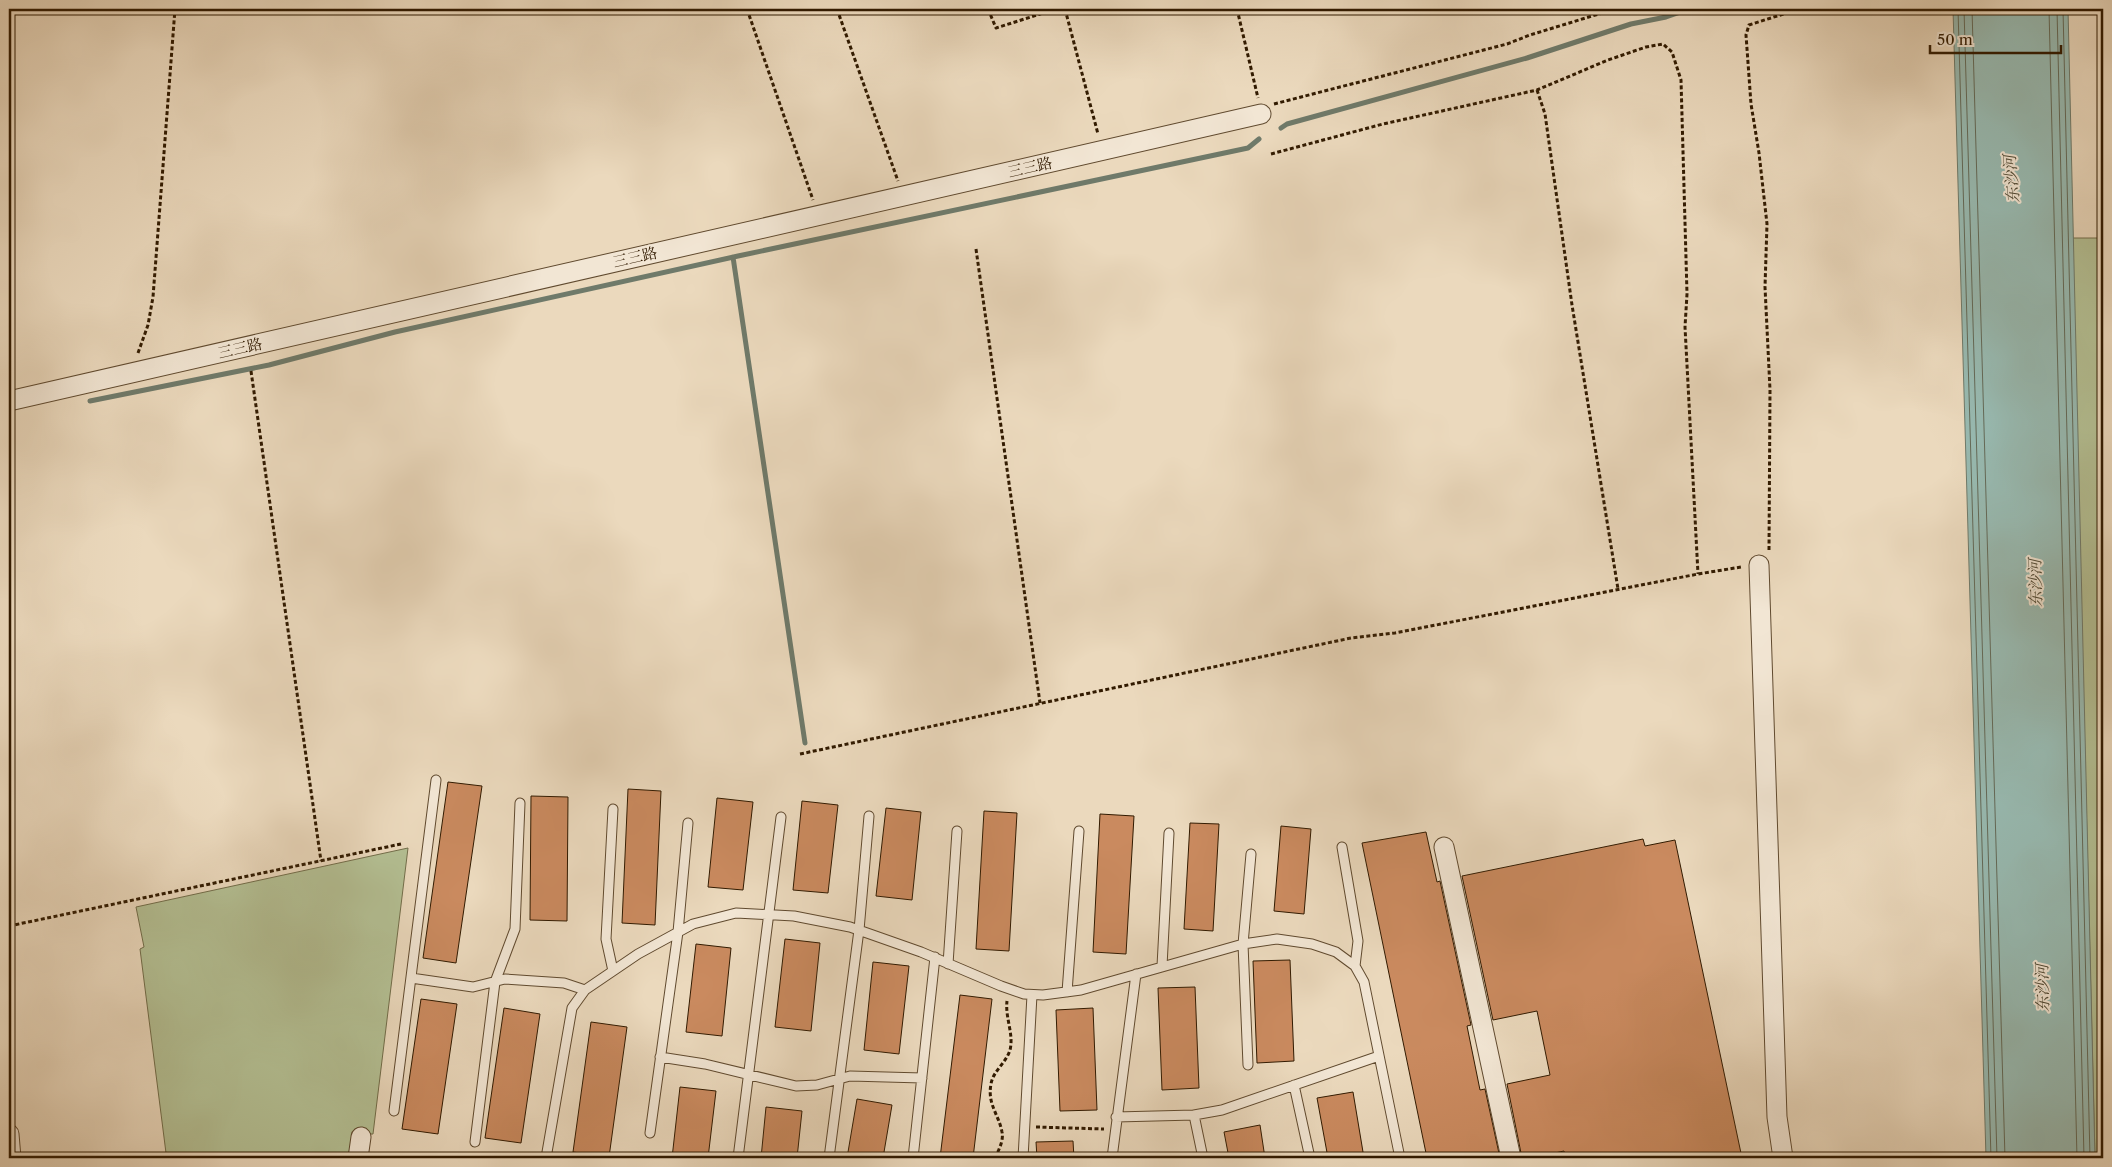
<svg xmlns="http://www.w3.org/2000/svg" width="2112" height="1167" font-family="'Libre Caslon Text','Noto Serif SC',serif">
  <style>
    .green { fill: #b4c094; stroke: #726d4a }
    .water { fill: #98bab1; stroke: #6f7a6a }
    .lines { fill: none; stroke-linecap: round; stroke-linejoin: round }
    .shore { stroke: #646a58; stroke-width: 1 }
    .stream { stroke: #6f7a6a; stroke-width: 5 }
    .building { fill: #ca8a5f; stroke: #311a00 }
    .service-casing { stroke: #604a2f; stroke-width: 11 }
    .minor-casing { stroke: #604a2f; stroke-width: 21 }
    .path { stroke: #311a00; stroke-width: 3; stroke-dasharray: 4 2.5; stroke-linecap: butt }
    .service { stroke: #f2e6d4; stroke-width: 9 }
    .minor { stroke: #f2e6d4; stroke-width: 19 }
    .labels { text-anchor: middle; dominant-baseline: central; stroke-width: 4; stroke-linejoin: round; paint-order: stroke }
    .street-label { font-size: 15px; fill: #311a00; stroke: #f2e6d4 }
    .water-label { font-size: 16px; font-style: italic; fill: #504a35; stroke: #f2e6d4 }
  </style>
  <rect width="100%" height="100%" fill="#ebd9bd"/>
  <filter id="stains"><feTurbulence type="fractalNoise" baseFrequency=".004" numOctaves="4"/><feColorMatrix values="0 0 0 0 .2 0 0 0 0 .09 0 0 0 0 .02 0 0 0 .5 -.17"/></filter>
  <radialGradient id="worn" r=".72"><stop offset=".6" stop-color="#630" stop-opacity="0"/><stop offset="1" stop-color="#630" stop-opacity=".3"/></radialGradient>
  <path class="green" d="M2072,238h31v920h-8z
    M408,848l-35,286h-17l-4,24h-211l25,-5 -26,-204 4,-2 -8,-40z"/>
  <path class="water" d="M1953,9h115l27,1149h-109z"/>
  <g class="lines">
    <path class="shore" d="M1958,9l33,1149
      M1964,9l33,1149
      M1972,9l33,1149
      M2049,9l28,1149
      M2057,9l27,1149
      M2063,9l27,1149"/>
    <path class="stream" d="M1281,128l6,-4 240,-66 104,-34 35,-7 23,-8
      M733,257l72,486
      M90,401l179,-36 126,-33 343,-76 510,-108 11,-9"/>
  </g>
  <path class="building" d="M448,782l34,4 -26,177 -33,-5z
    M628,789l33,2 -6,134 -33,-2z
    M531,796l37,1 -1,124 -37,-1z
    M717,798l36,4 -10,88 -35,-3z
    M802,801l36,4 -10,88 -35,-3z
    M886,808l35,4 -9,88 -36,-4z
    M984,811l33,2 -8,138 -33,-2z
    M1100,814l34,2 -8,138 -33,-2z
    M1190,823l29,1 -6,107 -29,-2z
    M1281,826l30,3 -7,85 -30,-3z
    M1426,832l11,50 3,-1 31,144 -4,1 13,64 5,-1 15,69h-73l-65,-315z
    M1643,839l2,7 30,-6 67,318h-177l-1,-7 -32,7h-10l-15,-74 43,-9 -13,-64 -44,9 -31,-144z
    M785,939l35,4 -9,88 -36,-4z
    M696,944l35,4 -9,88 -36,-4z
    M1290,960l4,101 -37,2 -4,-102z
    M873,962l36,4 -10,88 -35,-4z
    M1195,987l4,101 -37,2 -4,-102z
    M960,995l32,4 -19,159h-33z
    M421,999l36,5 -19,130 -36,-5z
    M504,1008l36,6 -19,129 -36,-5z
    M1093,1008l4,102 -37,1 -4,-101z
    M591,1022l36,5 -18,130 -36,-5z
    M680,1087l36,4 -8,67h-36z
    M1353,1092l11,66h-36l-11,-60z
    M857,1099l35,6 -9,53h-36z
    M766,1107l36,4 -5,47h-36z
    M1260,1125l5,33h-36l-5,-26z
    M1073,1141l1,17h-37l-1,-16z"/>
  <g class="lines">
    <defs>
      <path id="service" d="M1342,847l16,94 -3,25
        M948,964l9,-133
        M1162,966l7,-133
        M613,971l-7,-32 7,-130
        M411,978l62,9 32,-8 59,4 21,7
        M1067,992l12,-161
        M660,1057l45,7 91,22 21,-1 33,-9 72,2
        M1248,1065l-5,-121 8,-90
        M1294,1085l16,73
        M394,1111l42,-331
        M1194,1115l9,43
        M1116,1117l78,-2 28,-5 157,-54
        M650,1133l28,-201 10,-109
        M475,1142l20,-160 20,-53 5,-126
        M546,1158l26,-150 13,-18 53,-36 55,-30 43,-11 58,3 56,11 71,25 80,34 23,8 19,1 38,-5 162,-46 34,-5 35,5 24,8 19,14 9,16 36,176
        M738,1158l43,-341
        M829,1158l30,-228 10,-114
        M913,1158l22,-201
        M1023,1158l9,-163
        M1112,1158l24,-184"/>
      <path id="minor" d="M9,401l1252,-287
        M1759,565l18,552 6,41
        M1444,847l67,311
        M9,1134l2,24
        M358,1158l3,-21"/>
    </defs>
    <use href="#service" class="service-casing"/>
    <use href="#minor" class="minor-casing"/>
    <path class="path" d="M747,9l66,191
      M837,9l61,172
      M988,9l8,19 60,-19
      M1065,9l33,125
      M1237,9l21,89
      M1537,90l8,24 27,191 46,284
      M1274,104l233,-60 23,-9 85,-26
      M1271,154l112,-30 154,-34 71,-30 38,-13 17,-3 9,8 9,28 6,214 -2,33 13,247
      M976,249l64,454
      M138,353l10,-28 5,-28 22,-288
      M251,371l70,490
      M1769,550l1,-160 -5,-103 2,-63 -8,-71 -8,-49 -5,-69 3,-10 50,-16
      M800,754l551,-116 44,-5 303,-59 43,-7
      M9,926l392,-82
      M1036,1127l68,2
      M995,1158c3,-7 9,-17 7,-26 -3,-17 -15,-28 -11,-48 2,-13 15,-21 19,-34 4,-16 -5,-32 -3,-49"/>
    <use href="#service" class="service"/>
    <use href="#minor" class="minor"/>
  </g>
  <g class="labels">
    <g class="street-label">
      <text transform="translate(1030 167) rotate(-13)">三三路</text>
      <text transform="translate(635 257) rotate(-13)">三三路</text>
      <text transform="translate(240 348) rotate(-13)">三三路</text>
    </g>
    <g class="water-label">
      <text transform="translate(2011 179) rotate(-95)">东沙河</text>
      <text transform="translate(2035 583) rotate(-91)">东沙河</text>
      <text transform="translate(2042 988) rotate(-91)">东沙河</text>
    </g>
  </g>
  <rect width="2112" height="1167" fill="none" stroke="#ebd9bd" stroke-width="30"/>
  <rect x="10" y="10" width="2092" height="1147" fill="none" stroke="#311a00" stroke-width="2.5"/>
  <rect x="15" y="15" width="2082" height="1137" fill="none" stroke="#311a00"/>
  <path d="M1930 45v8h131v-8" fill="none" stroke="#311a00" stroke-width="2.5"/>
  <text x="1937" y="45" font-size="15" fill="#311a00" stroke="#f2e6d4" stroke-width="4" paint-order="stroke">50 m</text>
  <rect width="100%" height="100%" filter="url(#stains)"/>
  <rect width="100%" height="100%" fill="url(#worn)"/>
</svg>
